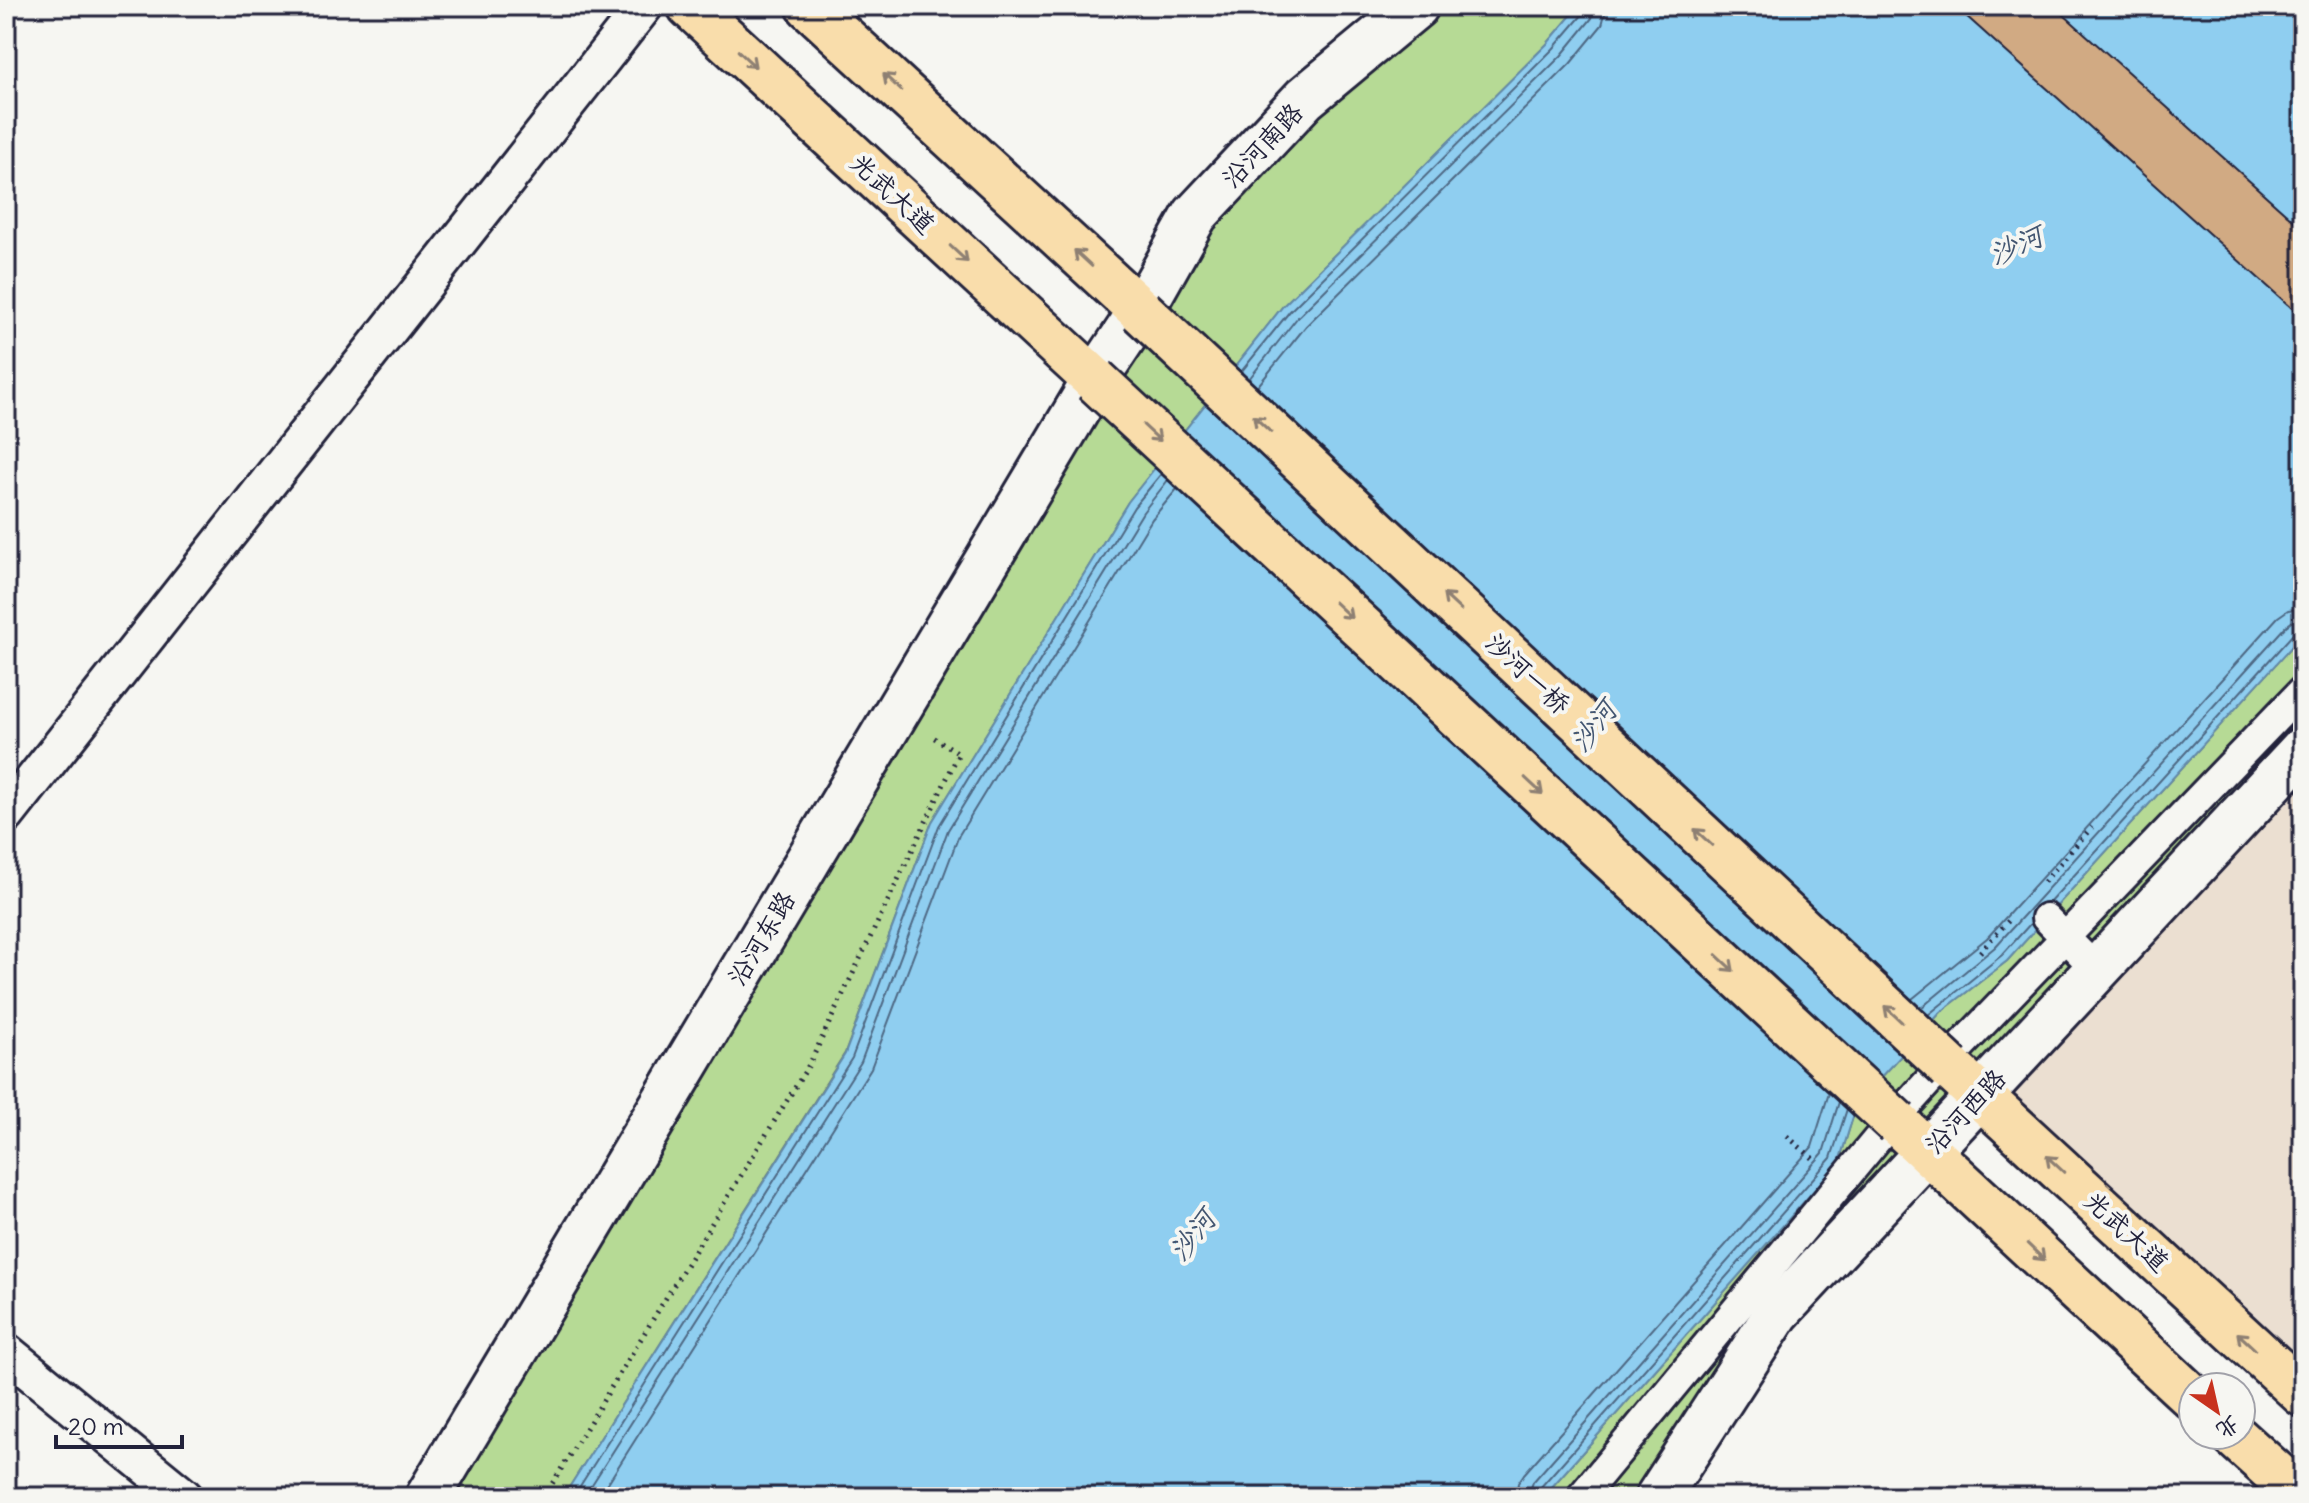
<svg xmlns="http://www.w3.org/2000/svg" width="2309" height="1503" font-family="Delius,'LXGW WenKai TC',sans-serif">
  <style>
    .built { fill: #ebdfd1 }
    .green { fill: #b6da95; stroke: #6c7e68; stroke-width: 2 }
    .water { fill: #8fcef0; stroke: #6389a8; stroke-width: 2 }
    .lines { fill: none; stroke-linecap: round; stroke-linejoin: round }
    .shore { stroke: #4e6783; stroke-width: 2 }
    .building { fill: #d1aa83; stroke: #22223b; stroke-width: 2 }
    .pedestrian-casing { stroke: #22223b; stroke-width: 34 }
    .minor-casing { stroke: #22223b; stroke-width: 42 }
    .tertiary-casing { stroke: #22223b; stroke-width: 50 }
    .primary-casing { stroke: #22223b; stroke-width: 50 }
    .path { stroke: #22223b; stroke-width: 5; stroke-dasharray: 2 6; stroke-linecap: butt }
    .pedestrian { stroke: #f6f6f2; stroke-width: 28 }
    .minor { stroke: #f6f6f2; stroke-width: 36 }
    .tertiary { stroke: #f6f6f2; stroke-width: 44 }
    .primary { stroke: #f9ddab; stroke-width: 44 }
    .primary-bridge-casing { stroke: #22223b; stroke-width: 50; stroke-linecap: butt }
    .primary-bridge { stroke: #f9ddab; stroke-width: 44 }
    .oneway { stroke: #8e8073 }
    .labels { text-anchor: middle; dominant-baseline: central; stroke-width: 8; stroke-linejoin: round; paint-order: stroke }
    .street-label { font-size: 26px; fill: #22223b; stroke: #f6f6f2 }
    .water-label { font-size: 28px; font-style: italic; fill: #435671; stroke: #f6f6f2 }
  </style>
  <rect width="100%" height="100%" fill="#f6f6f2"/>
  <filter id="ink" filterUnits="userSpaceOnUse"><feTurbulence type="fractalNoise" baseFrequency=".0125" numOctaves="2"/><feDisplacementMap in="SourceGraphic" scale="16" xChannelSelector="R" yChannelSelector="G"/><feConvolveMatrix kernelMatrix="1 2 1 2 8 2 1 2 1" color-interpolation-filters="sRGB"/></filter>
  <g filter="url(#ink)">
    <path class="built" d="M2303,749v645l-322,-299z"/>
    <path class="green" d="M1416,6h163l-32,38 -264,262 -155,196 -196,320 -87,231 -282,444h-135l767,-1282z
      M2303,634v115l-526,564 -119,184h-115l296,-335 18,-58 84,-92 66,-51z"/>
    <path class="water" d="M1579,6h724v628l-296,327 -66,51 -84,92 -18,58 -296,335h-980l282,-443 87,-232 196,-320 155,-196 264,-262z"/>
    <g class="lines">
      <path class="shore" d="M1241,372l49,-61 263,-262 30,-35 2,-8
        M1249,379l48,-61 264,-262 31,-38 3,-12
        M1257,387l49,-61 264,-262 32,-39 5,-19
        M2049,903l245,-270 9,-3
        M1912,999l75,-61 291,-321 10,-7 15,-2
        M1921,1008l74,-61 291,-321 7,-5 10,-1
        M1928,1015l74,-60 29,-32
        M573,1497l279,-439 87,-232 195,-319 27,-33
        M584,1497l277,-435 87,-232 195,-318 25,-32
        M599,1497l272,-429 88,-233 193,-316 25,-30
        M1516,1497l2,-14 6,-9 288,-327 17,-54
        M1528,1497l5,-15 290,-329 16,-51
        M1538,1497l2,-9 291,-330 16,-49"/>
    </g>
    <path class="building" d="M1955,6h99l249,223v89z"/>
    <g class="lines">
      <defs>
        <path id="pedestrian" d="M2046,918l51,52
          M1581,1497l307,-371 68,-75 347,-361"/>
        <path id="minor" d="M6,815l638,-809
          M6,1352l178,145"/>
        <path id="tertiary" d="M428,1497l667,-1117 46,-69 54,-96 110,-117 111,-92
          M1658,1497l119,-184 526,-564"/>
        <path id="primary" d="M690,6l405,374
          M809,6l332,305
          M1950,1068l353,326
          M1897,1123l296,275
          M2233,1435l69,62"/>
      </defs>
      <use href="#pedestrian" class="pedestrian-casing"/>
      <use href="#minor" class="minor-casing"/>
      <use href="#tertiary" class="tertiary-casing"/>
      <use href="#primary" class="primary-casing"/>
      <path class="path" d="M2044,882l48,-55
        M1980,952l31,-34
        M1787,1136l29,25
        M544,1497l266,-434 149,-310 -26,-16"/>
      <use href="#pedestrian" class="pedestrian"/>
      <use href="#minor" class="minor"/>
      <use href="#tertiary" class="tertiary"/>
      <use href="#primary" class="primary"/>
      <defs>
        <path id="primary-bridge" d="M1141,311l809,757
          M1095,380l802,743"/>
      </defs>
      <use href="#primary-bridge" class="primary-bridge-casing"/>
      <use href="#primary-bridge" class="primary-bridge"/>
    </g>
    <defs><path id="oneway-shaft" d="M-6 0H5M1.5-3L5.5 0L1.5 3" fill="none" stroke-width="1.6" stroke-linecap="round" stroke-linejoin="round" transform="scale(2)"/></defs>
    <g class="oneway">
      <use href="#oneway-shaft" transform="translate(747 59) rotate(43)"/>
      <use href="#oneway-shaft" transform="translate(892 82) rotate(-137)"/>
      <use href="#oneway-shaft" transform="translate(959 254) rotate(43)"/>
      <use href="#oneway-shaft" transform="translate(1083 258) rotate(-137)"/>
      <use href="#oneway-shaft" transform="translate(1262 424) rotate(-137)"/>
      <use href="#oneway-shaft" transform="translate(1152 433) rotate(43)"/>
      <use href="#oneway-shaft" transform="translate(1452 602) rotate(-137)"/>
      <use href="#oneway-shaft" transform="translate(1343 610) rotate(43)"/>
      <use href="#oneway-shaft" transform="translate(1534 786) rotate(43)"/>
      <use href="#oneway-shaft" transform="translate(1703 837) rotate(-137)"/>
      <use href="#oneway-shaft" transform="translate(1725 963) rotate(43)"/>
      <use href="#oneway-shaft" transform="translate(1893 1014) rotate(-137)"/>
      <use href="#oneway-shaft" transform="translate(2055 1164) rotate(-137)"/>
      <use href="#oneway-shaft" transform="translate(2036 1252) rotate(44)"/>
      <use href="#oneway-shaft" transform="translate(2246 1341) rotate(-137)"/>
    </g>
  </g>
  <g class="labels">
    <g class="street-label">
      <text transform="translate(1262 145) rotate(-47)">沿河南路</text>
      <text transform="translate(893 193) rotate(43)">光武大道</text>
      <text transform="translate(1528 673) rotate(43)">沙河一桥</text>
      <text transform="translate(761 938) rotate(-59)">沿河东路</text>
      <text transform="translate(1965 1111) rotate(-47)">沿河西路</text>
      <text transform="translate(2127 1231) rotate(43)">光武大道</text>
    </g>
    <g class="water-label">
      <text transform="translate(2016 245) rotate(-24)">沙河</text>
      <text transform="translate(1593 726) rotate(-52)">沙河</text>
      <text transform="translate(1192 1235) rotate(-52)">沙河</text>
    </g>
  </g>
  <rect width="2309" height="1503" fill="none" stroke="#f6f6f2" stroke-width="32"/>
  <rect x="16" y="16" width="2277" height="1471" fill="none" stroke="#22223b" stroke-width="3" filter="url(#ink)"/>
  <g transform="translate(2217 1411) rotate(146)"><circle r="38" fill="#f6f6f2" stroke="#a1a1a9" stroke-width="2"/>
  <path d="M0-6L14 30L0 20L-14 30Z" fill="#c8321e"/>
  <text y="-12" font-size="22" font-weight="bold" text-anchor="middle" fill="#22223b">北</text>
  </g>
  <path d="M56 1435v12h126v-12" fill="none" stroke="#22223b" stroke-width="4"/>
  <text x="68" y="1435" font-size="24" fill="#22223b" stroke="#f6f6f2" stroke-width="6" paint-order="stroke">20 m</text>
</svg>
